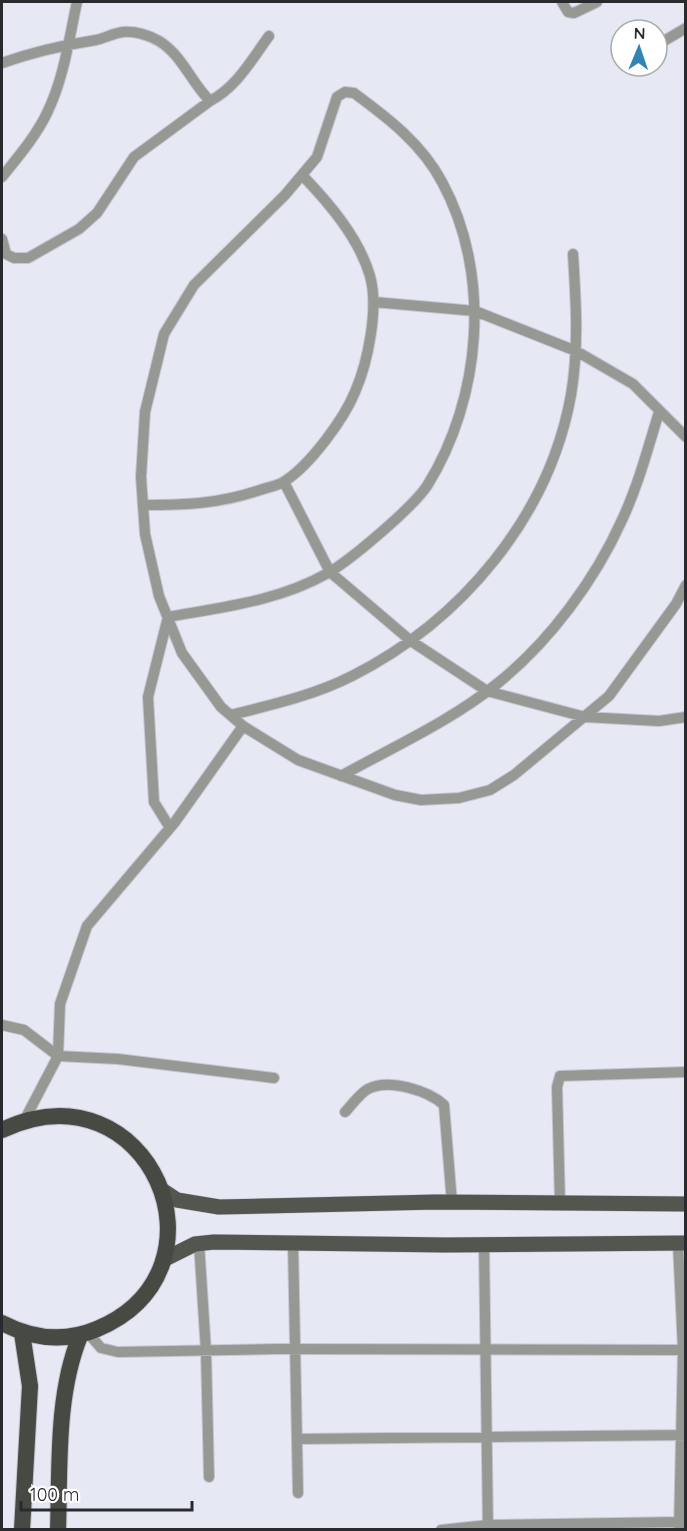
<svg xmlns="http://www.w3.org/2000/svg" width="687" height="1531" font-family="Quicksand,sans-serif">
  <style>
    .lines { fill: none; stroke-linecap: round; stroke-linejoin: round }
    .minor-casing { stroke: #c4c6d0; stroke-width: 12 }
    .primary-casing { stroke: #c4c6d0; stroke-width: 16 }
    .trunk-casing { stroke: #c4c6d0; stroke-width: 18 }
    .minor { stroke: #959893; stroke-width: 10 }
    .primary { stroke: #52564e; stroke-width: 15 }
    .trunk { stroke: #464a42; stroke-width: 16 }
  </style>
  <rect width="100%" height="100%" fill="#e6e8f4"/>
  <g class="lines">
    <defs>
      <path id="minor" d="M562,2l6,10 6,1 23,-11
        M657,45l29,-17
        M2,63c31,-11 62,-18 94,-23 9,-2 18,-7 27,-8 12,-1 26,3 36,9 23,14 32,41 51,60 27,-14 42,-42 59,-65
        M2,177c16,-20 34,-41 45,-64 17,-35 22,-74 30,-111
        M2,239l4,15 8,4h14l51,-29 18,-16 37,-56 76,-56
        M374,302l101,9 101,40 57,33 53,53
        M284,482l46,90 81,69 76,50 98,26 74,4 27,-4
        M143,505c42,0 76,-1 117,-15 8,-3 18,-4 25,-9 25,-16 59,-62 70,-89 13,-30 24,-84 15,-116 -11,-38 -41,-73 -68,-101
        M231,715c40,-10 84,-20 121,-39 109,-55 197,-159 219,-281 8,-47 5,-93 2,-141
        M341,776c52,-29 110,-55 157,-93 52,-42 97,-103 124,-163 16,-34 26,-72 37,-108
        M170,828l-16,-26 -6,-105 20,-80c55,-10 111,-16 160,-44 24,-14 84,-65 99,-87 55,-88 65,-212 15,-304 -20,-38 -54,-64 -88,-89l-9,-1 -8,5 -20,60 -32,38 -91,90 -30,49 -19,78 -4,65 4,57 14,62 23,57 39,54 22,19 55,34 97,35 26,5 38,-2 31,-8 24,-15 95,-79 67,-92 10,-19
        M2,1025l22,5 34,26 60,3 156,19
        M345,1112c6,-6 15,-19 23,-23 21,-11 61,2 76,16l8,98
        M25,1119l33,-63 2,-52 27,-78 88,-104 68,-96
        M560,1203l-3,-116 3,-11 126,-4
        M199,1243l7,108 3,126
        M293,1243l5,250
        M678,1243l5,107 -4,180
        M484,1244l4,286
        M88,1333l13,15 17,4 158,-3 410,1
        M297,1439l389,-4
        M441,1530l47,-5 191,-3"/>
      <path id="primary" d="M162,1190l15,10 42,7 217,-5 250,2
        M163,1260l32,-16 19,-2 232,3 240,-2"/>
      <path id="trunk" d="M2,1130c147,-69 236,140 95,199 -33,14 -64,10 -95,-6
        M22,1333l8,53 -8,144
        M58,1530c2,-64 -2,-135 22,-194"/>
    </defs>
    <use href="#minor" class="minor-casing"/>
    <use href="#primary" class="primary-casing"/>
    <use href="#trunk" class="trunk-casing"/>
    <use href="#minor" class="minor"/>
    <use href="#primary" class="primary"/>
    <use href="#trunk" class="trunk"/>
  </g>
  <rect width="687" height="1531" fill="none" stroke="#292a2e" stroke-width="6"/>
  <g transform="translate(639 48) rotate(2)"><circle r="28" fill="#ffffff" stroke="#a9aaab" stroke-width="1.5"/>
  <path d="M0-4.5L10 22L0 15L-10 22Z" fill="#3085b4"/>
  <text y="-9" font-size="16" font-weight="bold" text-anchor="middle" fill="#292a2e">N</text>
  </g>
  <path d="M21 1501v9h171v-9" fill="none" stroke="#292a2e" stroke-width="3"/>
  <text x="30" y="1501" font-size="18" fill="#292a2e" stroke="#ffffff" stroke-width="4.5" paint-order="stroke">100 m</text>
</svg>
